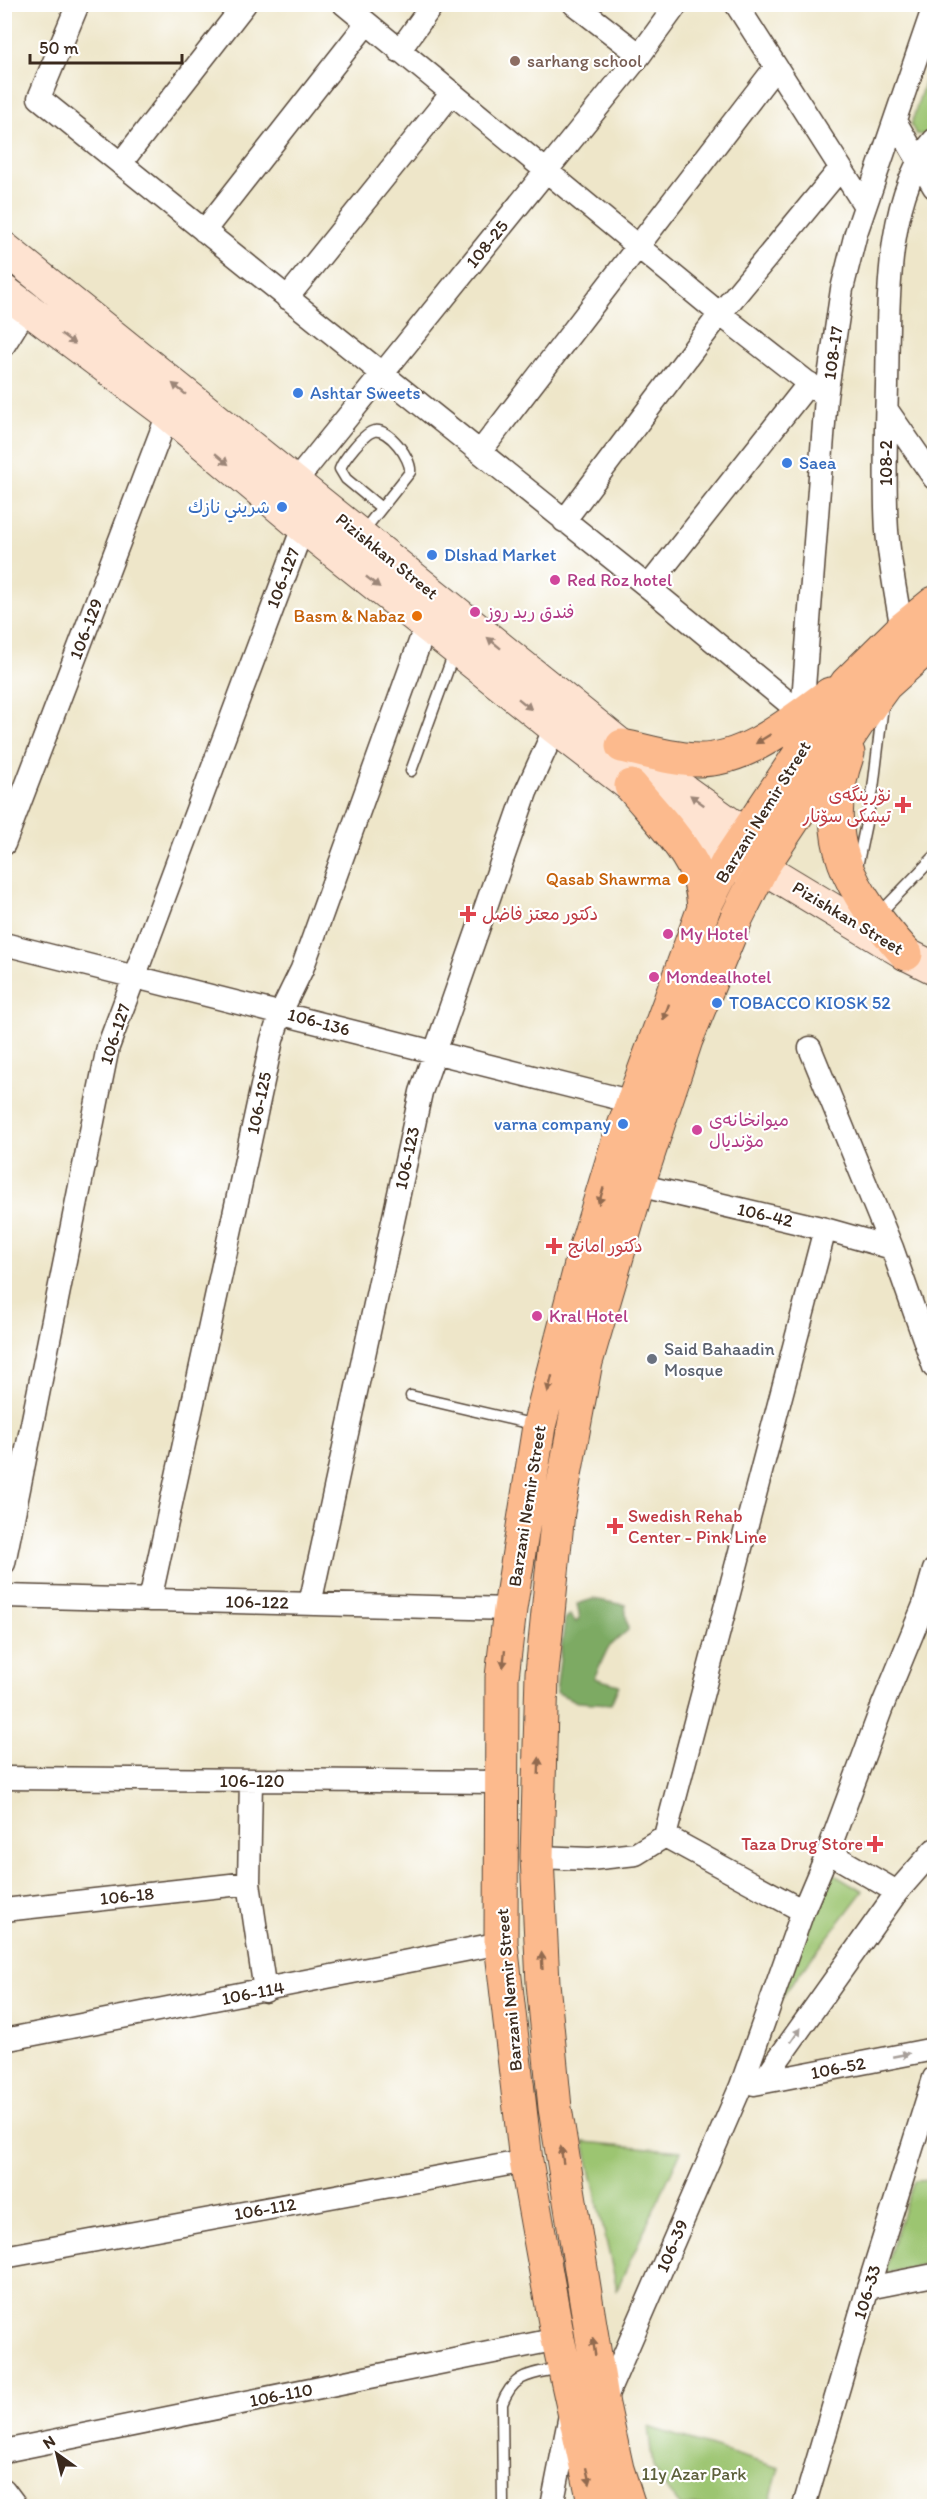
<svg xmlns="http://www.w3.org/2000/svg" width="939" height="2511" font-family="Itim,'Playpen Sans Arabic',sans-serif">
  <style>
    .green { fill: #9cc571; stroke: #6c7848; stroke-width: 1.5 }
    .forest { fill: #7daa63; stroke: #5c6a40; stroke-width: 1.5 }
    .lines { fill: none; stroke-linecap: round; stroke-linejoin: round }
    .service-casing { stroke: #564638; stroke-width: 13 }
    .minor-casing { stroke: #564638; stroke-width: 25 }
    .secondary-casing { stroke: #564638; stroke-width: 34 }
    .primary-casing { stroke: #564638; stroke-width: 35 }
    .service { stroke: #fff; stroke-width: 10 }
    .minor { stroke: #fff; stroke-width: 22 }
    .secondary { stroke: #fee3d1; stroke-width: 32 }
    .primary { stroke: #fcba8d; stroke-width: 33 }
    .oneway { fill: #9c8678 }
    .oneway2 { fill: #926b50 }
    .oneway3 { fill: #a79f9a }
    .education-dot { fill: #8d6e63; stroke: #fff; stroke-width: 2 }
    .shop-dot { fill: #3f7fe0; stroke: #fff; stroke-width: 2 }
    .hotel-dot { fill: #d1479c; stroke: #fff; stroke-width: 2 }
    .food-dot { fill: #e8710a; stroke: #fff; stroke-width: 2 }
    .health-dot { fill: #e0444e; stroke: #fff; stroke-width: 2 }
    .worship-dot { fill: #6b7280; stroke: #fff; stroke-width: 2 }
    .labels { text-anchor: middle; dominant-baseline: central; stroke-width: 4.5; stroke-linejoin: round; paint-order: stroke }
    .education-label { font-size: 18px; fill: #785e54; stroke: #fff; text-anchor: start }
    .street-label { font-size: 18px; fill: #3b2a1e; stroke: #fff }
    .shop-label { font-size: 18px; fill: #366cbe; stroke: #fff; text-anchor: start }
    .hotel-label { font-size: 18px; fill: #b23c85; stroke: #fff; text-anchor: start }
    .food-label { font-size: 18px; fill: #c56008; stroke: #fff; text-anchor: end }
    .health-label { font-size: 18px; fill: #be3a42; stroke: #fff; text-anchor: start }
    .worship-label { font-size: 18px; fill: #5b616d; stroke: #fff; text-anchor: start }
    .park-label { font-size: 18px; fill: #5d603b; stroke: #fff }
  </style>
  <rect width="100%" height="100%" fill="#fff"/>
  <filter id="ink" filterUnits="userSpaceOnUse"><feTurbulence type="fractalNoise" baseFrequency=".0167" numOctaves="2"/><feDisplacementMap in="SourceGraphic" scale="12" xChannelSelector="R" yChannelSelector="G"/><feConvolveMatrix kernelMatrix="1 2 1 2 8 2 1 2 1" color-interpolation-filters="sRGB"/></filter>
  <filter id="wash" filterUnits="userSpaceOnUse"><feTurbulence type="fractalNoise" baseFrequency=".008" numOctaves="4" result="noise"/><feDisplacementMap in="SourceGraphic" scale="24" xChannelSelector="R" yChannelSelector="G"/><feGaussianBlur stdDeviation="1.35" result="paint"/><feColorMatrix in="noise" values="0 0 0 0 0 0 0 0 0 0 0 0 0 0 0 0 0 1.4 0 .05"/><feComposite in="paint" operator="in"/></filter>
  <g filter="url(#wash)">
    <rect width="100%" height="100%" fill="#eee6c9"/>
    <path class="green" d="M934,52v77l-9,6 -9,-1 -5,-9z
      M828,1870l35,21 -89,116z
      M584,2142l97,9 -64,138z
      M934,2180v82l-51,12 31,-93z
      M648,2427l131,41 -9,32 -10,6h-79l-16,-19 -12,-21z"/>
    <path class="forest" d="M593,1599l32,6 3,25 -20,18 -14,30 25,7 -8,19 -34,-2 -21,-10 9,-73 5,-4 6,7 4,-3 -3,-15z"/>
  </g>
  <g filter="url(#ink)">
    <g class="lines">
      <defs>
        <path id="service" d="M361,534l49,-62c2,-13 -22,-45 -36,-41 -10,2 -31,29 -34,38l6,10 34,28
          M411,771l43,-118
          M857,867l16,-78 10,-84
          M879,914l55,-57
          M411,1396l125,29
          M503,2506l-1,-102c12,-31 29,-30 59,-36"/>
        <path id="minor" d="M78,4l-39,94 609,489 154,127
          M344,4l376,310 106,83
          M574,4l66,51
          M736,4l129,202
          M399,51l34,-47
          M895,121l39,66
          M121,163l124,-159
          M204,231l163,-208
          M287,298l165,-205
          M4,345l23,-37
          M887,410l47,68
          M480,452l295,-384
          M295,482l345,-427 37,-51
          M564,521l156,-207 120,-145
          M648,587l161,-204
          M902,629c-6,-32 -12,-65 -15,-98 -3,-49 -1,-98 0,-146 2,-73 -4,-188 47,-245
          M802,714l24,-317 16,-108 14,-56 78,-227
          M4,844l164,-430
          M4,944l629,158
          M810,1048l82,200 42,119
          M638,1185l187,44 67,19
          M4,1563l104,-516 195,-520
          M4,1596l506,13
          M150,1600l122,-560 9,-28 21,-43 124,-344
          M310,1604l111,-512 105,-300 29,-64
          M4,1778l496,4
          M251,1781l-2,102 16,108
          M665,1836l138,75
          M828,1852l69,40
          M537,1857l53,2 46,-5 29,-18 160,-607
          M4,1910l245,-27
          M4,2040l497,-97
          M762,2082l135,-190 37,-42
          M754,2084l180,-35
          M4,2257l522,-96
          M868,2288l66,-13
          M603,2404l138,-318 62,-175 25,-59 54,-145 42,-102 10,-35
          M4,2451l554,-112
          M4,2490l12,16
          M552,2506l18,-91
          M804,2506l64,-218 66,-210"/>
        <path id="secondary" d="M4,248l618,498 123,88 14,23
          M4,291l164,123 135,113 252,201 173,133 13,6h21l144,87 28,14"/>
        <path id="primary" d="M622,746c25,5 52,14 77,14 49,0 93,-39 131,-66
          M848,753c-31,86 2,138 58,201
          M631,786c22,27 51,55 65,86 6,12 7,24 8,36
          M595,2506l-37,-167 -32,-178 -25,-218 1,-266 8,-68 29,-183 45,-173 33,-108 87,-237 24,-47 119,-178 55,-54 32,-26
          M629,2506l-12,-37 -14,-64 -48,-297 -12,-125 -6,-126 5,-184 16,-161 28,-150 52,-177 48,-145 51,-123 25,-50 102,-153 21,-29 49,-44"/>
      </defs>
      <use href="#service" class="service-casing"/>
      <use href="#minor" class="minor-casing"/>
      <use href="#secondary" class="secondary-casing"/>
      <use href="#primary" class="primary-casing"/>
      <use href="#service" class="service"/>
      <use href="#minor" class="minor"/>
      <use href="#secondary" class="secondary"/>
      <use href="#primary" class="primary"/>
    </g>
    <defs><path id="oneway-solid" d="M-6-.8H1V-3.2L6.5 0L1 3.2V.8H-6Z" transform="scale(1.5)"/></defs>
    <g class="oneway">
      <use href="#oneway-solid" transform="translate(68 339) rotate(37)"/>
      <use href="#oneway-solid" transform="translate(179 389) rotate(-141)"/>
      <use href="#oneway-solid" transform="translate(222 459) rotate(40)"/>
      <use href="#oneway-solid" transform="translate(373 582) rotate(38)"/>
      <use href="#oneway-solid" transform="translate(494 643) rotate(-141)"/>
      <use href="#oneway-solid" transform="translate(525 704) rotate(39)"/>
      <use href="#oneway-solid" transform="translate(697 800) rotate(-144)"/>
    </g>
    <g class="oneway2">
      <use href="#oneway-solid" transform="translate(763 739) rotate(148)"/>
      <use href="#oneway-solid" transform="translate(666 1012) rotate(110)"/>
      <use href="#oneway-solid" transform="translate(601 1196) rotate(107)"/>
      <use href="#oneway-solid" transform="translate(550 1384) rotate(104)"/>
      <use href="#oneway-solid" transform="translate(504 1659) rotate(96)"/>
      <use href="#oneway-solid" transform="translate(539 1766) rotate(-88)"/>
      <use href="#oneway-solid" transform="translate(542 1961) rotate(-93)"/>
      <use href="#oneway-solid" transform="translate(562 2155) rotate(-99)"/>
      <use href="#oneway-solid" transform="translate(594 2347) rotate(-99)"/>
      <use href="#oneway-solid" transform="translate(588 2476) rotate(77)"/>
    </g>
    <g class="oneway3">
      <use href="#oneway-solid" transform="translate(796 2035) rotate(-55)"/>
      <use href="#oneway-solid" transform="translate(901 2055) rotate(-11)"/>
    </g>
  </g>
  <circle class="education-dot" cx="515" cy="61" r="6"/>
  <g class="shop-dot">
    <circle cx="298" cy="393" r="6"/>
    <circle cx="787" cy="463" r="6"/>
    <circle cx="282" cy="507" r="6"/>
    <circle cx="432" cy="555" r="6"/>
    <circle cx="717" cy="1003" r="6"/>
    <circle cx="623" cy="1124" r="6"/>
  </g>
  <g class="hotel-dot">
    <circle cx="555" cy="580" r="6"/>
    <circle cx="475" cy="612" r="6"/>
    <circle cx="668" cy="934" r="6"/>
    <circle cx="654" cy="977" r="6"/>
    <circle cx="697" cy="1130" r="6"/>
    <circle cx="537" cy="1316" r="6"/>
  </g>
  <g class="food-dot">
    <circle cx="417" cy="616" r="6"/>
    <circle cx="683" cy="879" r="6"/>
  </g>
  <g class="health-dot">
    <path d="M900 796h6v6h6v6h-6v6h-6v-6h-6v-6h6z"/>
    <path d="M465 905h6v6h6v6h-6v6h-6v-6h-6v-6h6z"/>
    <path d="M551 1237h6v6h6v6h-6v6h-6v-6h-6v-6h6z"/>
    <path d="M612 1517h6v6h6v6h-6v6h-6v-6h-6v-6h6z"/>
    <path d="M872 1835h6v6h6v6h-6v6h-6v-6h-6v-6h6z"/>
  </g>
  <circle class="worship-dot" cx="652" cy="1359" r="6"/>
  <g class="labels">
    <g class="education-label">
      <text x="527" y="61">sarhang school</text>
    </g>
    <g class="street-label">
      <text transform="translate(487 244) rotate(-51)">108-25</text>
      <text transform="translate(833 353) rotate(-82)">108-17</text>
      <text transform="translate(886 463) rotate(-90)">108-2</text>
      <text transform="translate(387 556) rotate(39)">Pizishkan Street</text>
      <text transform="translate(283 578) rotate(-69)">106-127</text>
      <text transform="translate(86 629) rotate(-69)">106-129</text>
      <text transform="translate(763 812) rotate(-58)">Barzani Nemir Street</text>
      <text transform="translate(848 918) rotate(31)">Pizishkan Street</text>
      <text transform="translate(319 1022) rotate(15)">106-136</text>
      <text transform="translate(115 1034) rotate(-72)">106-127</text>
      <text transform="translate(259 1103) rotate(-78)">106-125</text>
      <text transform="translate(407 1158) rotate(-78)">106-123</text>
      <text transform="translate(765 1215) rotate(13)">106-42</text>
      <text transform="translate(527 1506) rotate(-81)">Barzani Nemir Street</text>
      <text transform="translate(257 1602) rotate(1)">106-122</text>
      <text x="252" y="1781">106-120</text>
      <text transform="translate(127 1896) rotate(-6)">106-18</text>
      <text transform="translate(509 1990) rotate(-95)">Barzani Nemir Street</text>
      <text transform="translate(253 1993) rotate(-11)">106-114</text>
      <text transform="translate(838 2068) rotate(-11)">106-52</text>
      <text transform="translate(265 2209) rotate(-10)">106-112</text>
      <text transform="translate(672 2246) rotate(-67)">106-39</text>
      <text transform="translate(867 2292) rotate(-73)">106-33</text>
      <text transform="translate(281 2395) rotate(-11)">106-110</text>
    </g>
    <g class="shop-label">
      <text x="310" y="393">Ashtar Sweets</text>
      <text x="799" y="463">Saea</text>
      <text x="270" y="507" text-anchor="end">شريني نازك</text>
      <text x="444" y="555">Dlshad Market</text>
      <text x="729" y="1003">TOBACCO KIOSK 52</text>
      <text x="611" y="1124" text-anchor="end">varna company</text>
    </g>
    <g class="hotel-label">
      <text x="567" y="580">Red Roz hotel</text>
      <text x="487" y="612">فندق ريد روز</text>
      <text x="680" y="934">My Hotel</text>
      <text x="666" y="977">Mondealhotel</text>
      <text x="709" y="1120">میوانخانەی<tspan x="709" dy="21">مۆندیال</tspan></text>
      <text x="549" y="1316">Kral Hotel</text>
    </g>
    <g class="food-label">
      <text x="405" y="616">Basm &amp; Nabaz</text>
      <text x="671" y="879">Qasab Shawrma</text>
    </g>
    <g class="health-label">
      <text x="891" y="795" text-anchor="end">نۆرینگەی<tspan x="891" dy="21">تیشکی سۆنار</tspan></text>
      <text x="482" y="914">دكتور معتز فاضل</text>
      <text x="568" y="1246">دكتور امانج</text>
      <text x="628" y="1516">Swedish Rehab<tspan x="628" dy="21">Center - Pink Line</tspan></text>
      <text x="863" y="1844" text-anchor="end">Taza Drug Store</text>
    </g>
    <g class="worship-label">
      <text x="664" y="1349">Said Bahaadin<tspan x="664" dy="21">Mosque</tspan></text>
    </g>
    <g class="park-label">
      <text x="694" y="2474">11y Azar Park</text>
    </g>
  </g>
  <rect width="939" height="2511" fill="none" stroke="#fff" stroke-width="24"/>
  <g transform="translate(57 2454) rotate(326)" stroke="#ffffff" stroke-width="4.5" paint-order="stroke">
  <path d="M0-4.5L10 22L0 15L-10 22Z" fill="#3b2a1e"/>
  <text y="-9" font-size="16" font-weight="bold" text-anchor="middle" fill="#3b2a1e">N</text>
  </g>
  <path d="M30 54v9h152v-9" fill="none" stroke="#3b2a1e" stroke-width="3"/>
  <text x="39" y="54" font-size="18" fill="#3b2a1e" stroke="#ffffff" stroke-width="4.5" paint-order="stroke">50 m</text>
</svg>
